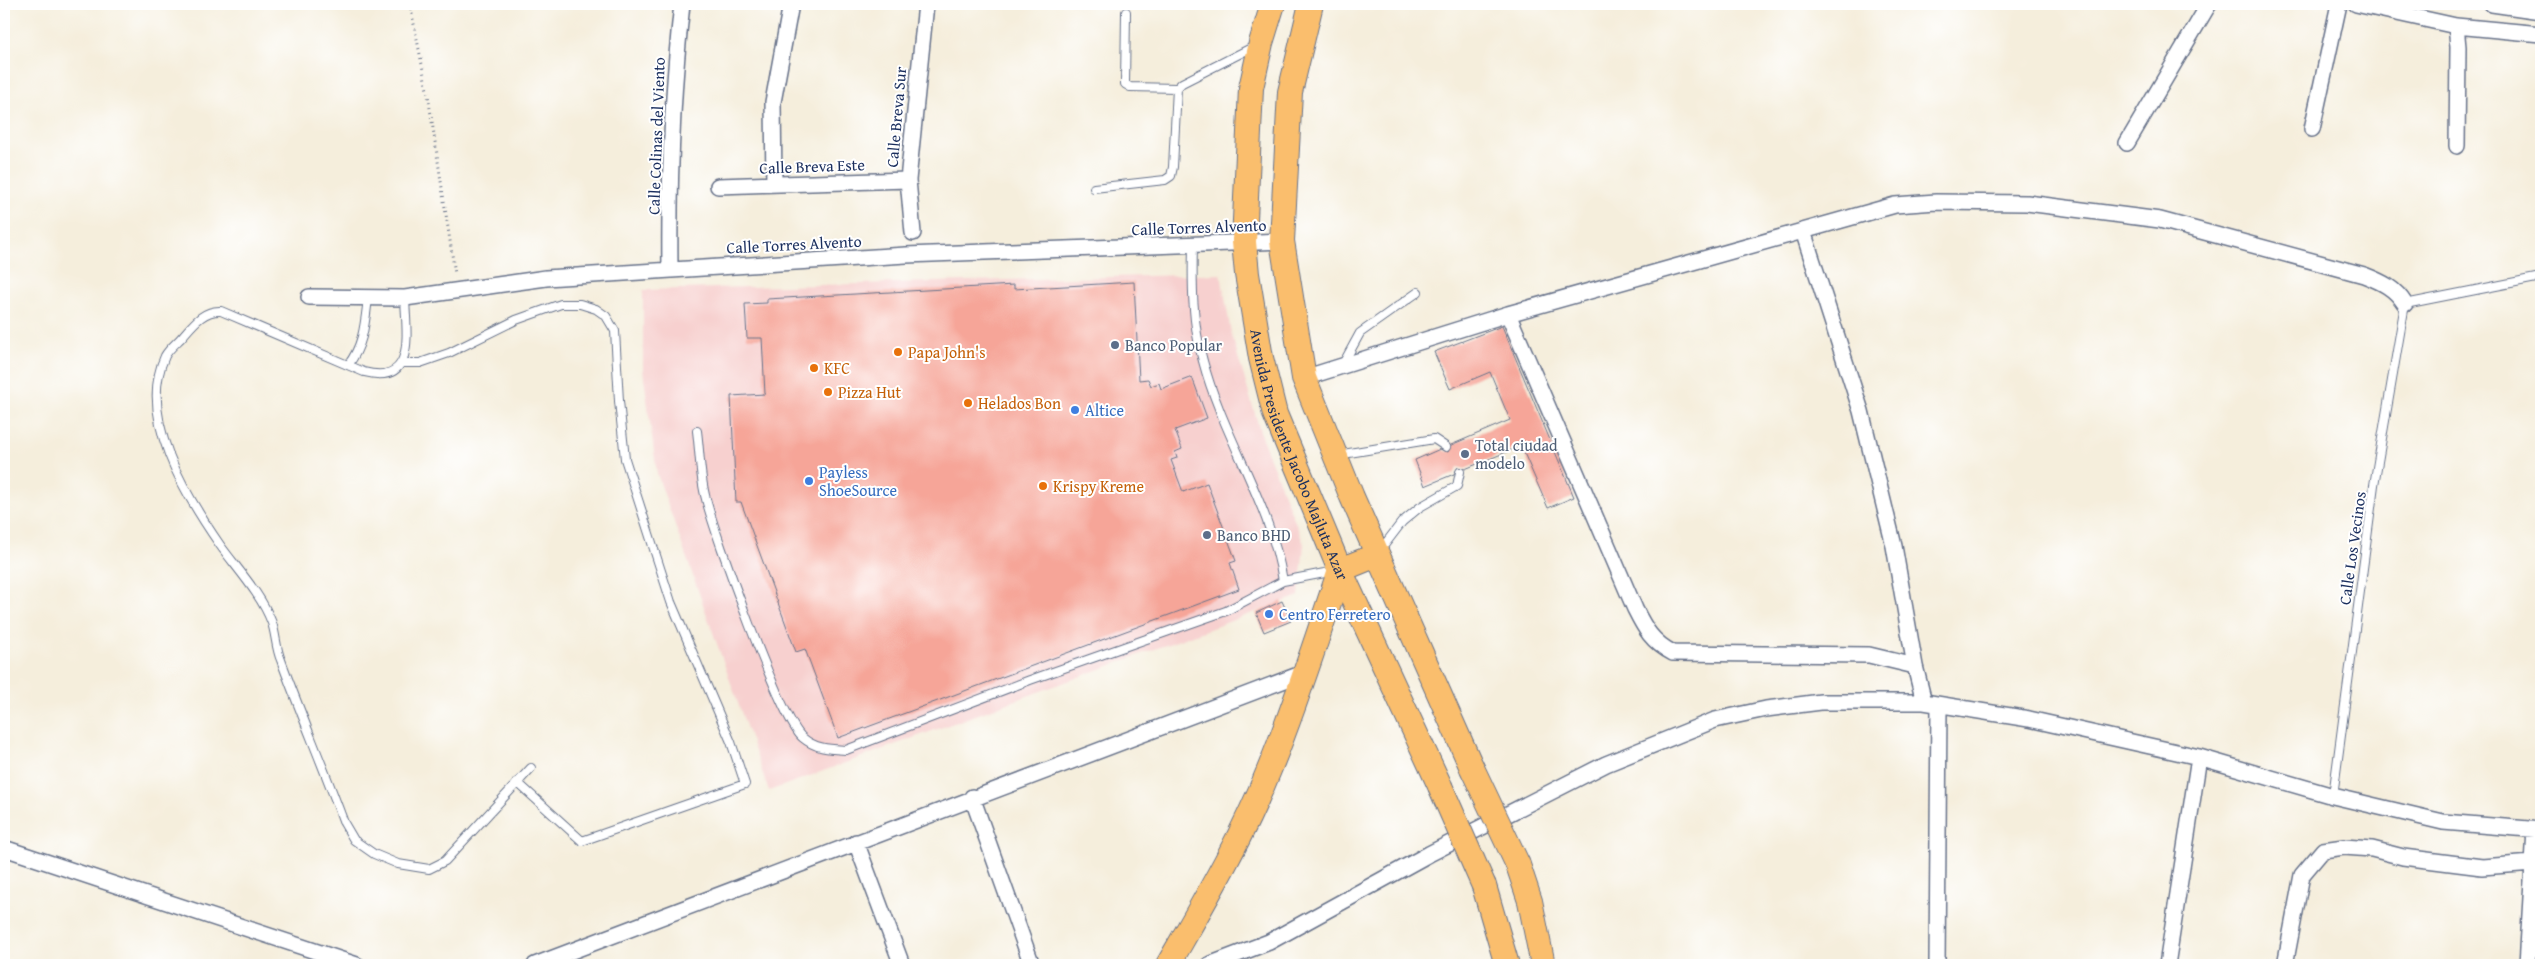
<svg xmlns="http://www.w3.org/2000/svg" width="2545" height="969" font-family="'Gentium Book Plus',serif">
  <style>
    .built { fill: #f7d0cf }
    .building { fill: #f6a598 }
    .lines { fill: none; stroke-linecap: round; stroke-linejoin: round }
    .lane-casing { stroke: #67728a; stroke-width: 10 }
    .street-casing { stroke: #67728a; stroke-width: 18 }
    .primary-casing { stroke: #67728a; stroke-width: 26 }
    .path { stroke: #67728a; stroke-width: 3; stroke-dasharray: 1 4; stroke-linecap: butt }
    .lane { stroke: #fff; stroke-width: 8 }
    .street { stroke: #fff; stroke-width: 15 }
    .primary { stroke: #fabe6d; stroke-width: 24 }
    .primary-bridge-casing { stroke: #67728a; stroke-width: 26; stroke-linecap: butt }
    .primary-bridge { stroke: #fabe6d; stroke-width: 24 }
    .service-dot { fill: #5c6f8a; stroke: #fff; stroke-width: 2 }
    .food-dot { fill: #e8710a; stroke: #fff; stroke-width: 2 }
    .shop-dot { fill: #3f7fe0; stroke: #fff; stroke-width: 2 }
    .labels { text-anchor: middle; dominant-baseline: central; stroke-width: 4; stroke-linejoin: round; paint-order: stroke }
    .street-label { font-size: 16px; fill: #1b2f5e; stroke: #fff }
    .service-label { font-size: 16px; fill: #4e5e75; stroke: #fff; text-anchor: start }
    .food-label { font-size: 16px; fill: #c56008; stroke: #fff; text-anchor: start }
    .shop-label { font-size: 16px; fill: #366cbe; stroke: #fff; text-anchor: start }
  </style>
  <rect width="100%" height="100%" fill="#fff"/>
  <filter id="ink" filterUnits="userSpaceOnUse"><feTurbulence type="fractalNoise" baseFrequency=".02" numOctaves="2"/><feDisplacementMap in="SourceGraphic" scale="10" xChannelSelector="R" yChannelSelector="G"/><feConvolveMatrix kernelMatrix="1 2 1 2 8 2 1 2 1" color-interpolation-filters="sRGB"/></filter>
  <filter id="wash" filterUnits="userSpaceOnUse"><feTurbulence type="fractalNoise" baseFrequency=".0096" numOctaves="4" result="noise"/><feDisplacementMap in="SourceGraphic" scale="20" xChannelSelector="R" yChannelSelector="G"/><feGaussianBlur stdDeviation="1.12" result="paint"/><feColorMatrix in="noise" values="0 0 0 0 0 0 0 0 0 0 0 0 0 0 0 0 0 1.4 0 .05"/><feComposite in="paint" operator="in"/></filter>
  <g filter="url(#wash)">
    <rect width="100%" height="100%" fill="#f5eedc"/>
    <path class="built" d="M1221,274l10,59 32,108 41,103 -5,52 -530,195 -112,-317 -14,-104v-80z"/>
    <g id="blocks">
      <path class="building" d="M1134,282l5,98 9,-1 3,7 8,-3 2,6 31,-12 15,41 -32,12 7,19 -7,3 2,6 -6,2 12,32 24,-9 29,78 -6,2 9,26 -401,149 -33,-89 -9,3 -55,-150h-5l-5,-106 34,-2 -3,-56h-15l-2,-34 22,-1v-4l247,-14v4z
        M1502,326l72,171 -26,11 -27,-62 -56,23 -7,-2 -4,7 -29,12 -10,-26 25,-11 8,3 3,-7 59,-25 -20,-48 -40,17 -16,-37z
        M1282,601l9,20 -27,11 -8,-19z"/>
    </g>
  </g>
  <g filter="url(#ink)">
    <use href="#blocks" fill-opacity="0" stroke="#67728a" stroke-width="1"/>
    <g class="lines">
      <defs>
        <path id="lane" d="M1126,12l-1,72 5,3 47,1
          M1094,188l71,-8 6,-4 2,-9 4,-79 5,-5 73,-37
          M1193,245c-1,39 -1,78 10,116 20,76 68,143 80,220
          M405,298c1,34 12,88 -41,74l-143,-61c-19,-1 -29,15 -41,28 -5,5 -12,11 -15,17 -28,61 21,140 55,189 18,25 41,49 52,78 4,12 4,26 9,37 20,55 43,108 63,163l10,17 20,14 24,10 31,5 16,-8 86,-93
          M401,363h19l29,-10 67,-33 45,-16h19l16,5 10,7 9,15 4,70 6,58 46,143 60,140 14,42 -163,57 -65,-59
          M1343,364l17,-31 58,-41
          M348,365c16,-20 17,-43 20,-67
          M697,431c3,23 3,47 9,68 9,36 75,221 97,239 13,11 27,11 43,12l184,-70 196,-69 57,-30 52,-10
          M1337,455l97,-16 12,8
          M1379,552l23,-30 18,-15 37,-21 3,-14
          M2333,796l41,-311 31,-181 136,-27"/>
        <path id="street" d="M2356,4l100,22 85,8
          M2492,4l49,7
          M2456,26l2,21 -1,99
          M2312,129l27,-125
          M2127,143l82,-139
          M774,184l-1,-82 18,-98
          M718,186l190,-6
          M1803,231l58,180 33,135 21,120
          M913,233l-5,-53 18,-176
          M670,269c-1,-89 2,-177 12,-265
          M309,297l96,1 141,-20 360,-23 376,-14
          M1508,314l127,295c10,20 17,33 38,44l196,2 46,11 9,36
          M1304,378l204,-64 387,-109 41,-3 91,1 133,17 204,55c18,7 31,13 41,29
          M972,797l60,168
          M856,842l46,123
          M4,848l353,117
          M535,965l771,-293
          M1209,965l60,-23 160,-88 177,-90 109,-44 51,-11 55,-7h103l105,17 170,38 134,39 110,26 98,8
          M1937,965l2,-260
          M2167,965l32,-208
          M2285,965l17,-90 21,-25 21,-3 28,2 31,8 79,10 51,-4
          M2527,965l8,-135"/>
        <g id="primary">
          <path id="s1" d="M1273,4l-12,39 -10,45 -7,154 3,32 14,84 14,56 65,156 100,216"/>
          <path d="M1311,4l-21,88 -8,149 22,137 48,119 120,271"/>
          <path d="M1518,865l12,36 13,64"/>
          <path d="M1484,886l23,79"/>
          <path d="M1168,965c36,-63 74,-127 101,-195 27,-65 48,-133 71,-200l37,-15"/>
        </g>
      </defs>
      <use href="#lane" class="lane-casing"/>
      <use href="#street" class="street-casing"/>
      <use href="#primary" class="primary-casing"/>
      <path class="path" d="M410,4l18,91 27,179"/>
      <use href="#lane" class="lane"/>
      <use href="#street" class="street"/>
      <use href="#primary" class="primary"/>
      <defs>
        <path id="primary-bridge" d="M1472,768l46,97
          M1440,786l44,100"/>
      </defs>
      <use href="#primary-bridge" class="primary-bridge-casing"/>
      <use href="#primary-bridge" class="primary-bridge"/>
    </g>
  </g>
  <g class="service-dot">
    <circle cx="1115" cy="345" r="5"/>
    <circle cx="1465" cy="454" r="5"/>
    <circle cx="1207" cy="535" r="5"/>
  </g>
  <g class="food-dot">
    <circle cx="898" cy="352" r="5"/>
    <circle cx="814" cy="368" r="5"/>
    <circle cx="828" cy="392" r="5"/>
    <circle cx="968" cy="403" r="5"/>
    <circle cx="1043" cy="486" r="5"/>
  </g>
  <g class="shop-dot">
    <circle cx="1075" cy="410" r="5"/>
    <circle cx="809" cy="481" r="5"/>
    <circle cx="1269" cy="614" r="5"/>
  </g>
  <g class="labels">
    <g class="street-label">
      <text transform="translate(896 117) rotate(-85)">Calle Breva Sur</text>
      <text transform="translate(656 136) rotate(-88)">Calle Colinas del Viento</text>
      <text transform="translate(812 166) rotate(-2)">Calle Breva Este</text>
      <text transform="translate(1199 227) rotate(-2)">Calle Torres Alvento</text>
      <text transform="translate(794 244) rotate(-3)">Calle Torres Alvento</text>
      <text stroke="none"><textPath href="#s1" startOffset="462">Avenida Presidente Jacobo Majluta Azar</textPath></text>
      <text transform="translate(2352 548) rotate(-82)">Calle Los Vecinos</text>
    </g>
    <g class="service-label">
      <text x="1125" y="345">Banco Popular</text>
      <text x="1475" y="445">Total ciudad<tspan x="1475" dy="18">modelo</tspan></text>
      <text x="1217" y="535">Banco BHD</text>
    </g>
    <g class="food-label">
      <text x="908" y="352">Papa John's</text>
      <text x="824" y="368">KFC</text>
      <text x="838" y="392">Pizza Hut</text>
      <text x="978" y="403">Helados Bon</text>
      <text x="1053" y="486">Krispy Kreme</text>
    </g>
    <g class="shop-label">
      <text x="1085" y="410">Altice</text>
      <text x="819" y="472">Payless<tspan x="819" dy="18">ShoeSource</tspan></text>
      <text x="1279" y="614">Centro Ferretero</text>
    </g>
  </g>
  <rect width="2545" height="969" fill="none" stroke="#fff" stroke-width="20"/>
</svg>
